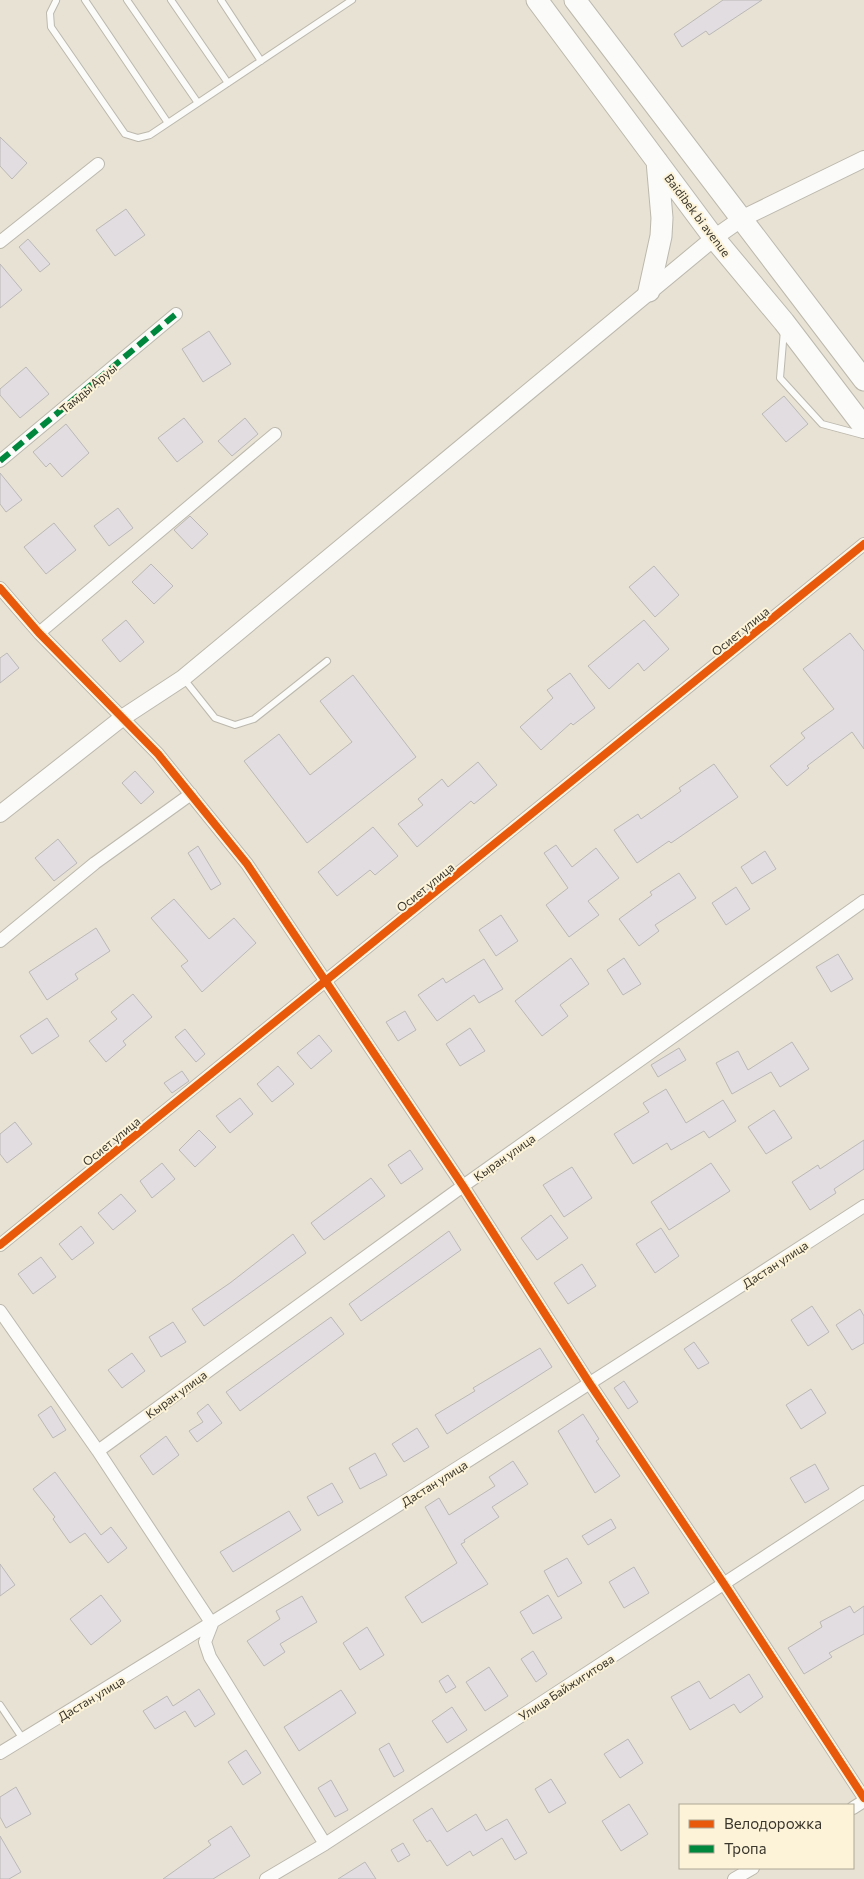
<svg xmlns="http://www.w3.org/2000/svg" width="864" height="1879" font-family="Commissioner,sans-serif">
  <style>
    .building { fill: #e1dde1; stroke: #bbb8b6 }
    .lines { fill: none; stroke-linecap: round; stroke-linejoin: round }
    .service-casing { stroke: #bcb8ad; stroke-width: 8 }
    .minor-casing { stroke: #bcb8ad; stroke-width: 14 }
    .tertiary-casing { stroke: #bcb8ad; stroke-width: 18 }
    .primary-casing { stroke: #bcb8ad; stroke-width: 23 }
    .service { stroke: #fbfbf9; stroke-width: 6 }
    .minor { stroke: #fbfbf9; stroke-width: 12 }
    .tertiary { stroke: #fbfbf9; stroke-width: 16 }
    .primary { stroke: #fbfbf9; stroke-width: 21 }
    .quiet { stroke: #00873e; stroke-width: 6; stroke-dasharray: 12 6; stroke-linecap: butt }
    .cycleway-casing { stroke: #fcf3d9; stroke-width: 11 }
    .cycleway { stroke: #e8590c; stroke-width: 8 }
    .labels { text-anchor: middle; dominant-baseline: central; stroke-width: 4; stroke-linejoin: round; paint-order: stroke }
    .street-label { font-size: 12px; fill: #3a362c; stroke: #fcf3d9 }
  </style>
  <rect width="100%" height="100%" fill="#e7e2d4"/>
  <path class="building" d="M723,0h39l-53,35 -3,-4 -24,16 -8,-13z
    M0,137l27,26 -15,16 -12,-13z
    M126,209l19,26 -30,21 -19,-26z
    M28,239l22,25 -10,8 -21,-25z
    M0,264l22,26 -22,18z
    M209,331l22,33 -28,18 -21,-33z
    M26,367l23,27 -29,24 -20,-23v-6z
    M784,396l24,28 -22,18 -24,-28z
    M184,418l19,24 -26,20 -19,-24z
    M245,418l13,16 -26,22 -14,-15z
    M66,424l23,29 -27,24 -12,-14 -4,4 -13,-15z
    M0,473l22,27 -16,12 -6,-8z
    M118,508l15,20 -24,18 -15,-20z
    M190,516l18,18 -16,15 -18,-19z
    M54,523l22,27 -30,24 -22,-27z
    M151,564l22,22 -19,18 -22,-22z
    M654,566l25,29 -24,22 -26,-30z
    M126,620l18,22 -24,20 -18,-22z
    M644,620l25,29 -25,22 -6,-8 -29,26 -21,-23z
    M850,633l14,18v98l-12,-17 -45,34 2,2 -22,18 -17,-20 35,-28 -4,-5 33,-24 -31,-40z
    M7,653l12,15 -19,15v-25z
    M570,673l25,35 -22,17 -2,-2 -30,27 -21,-23 33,-29 -6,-8z
    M353,675l63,82 -109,86 -63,-82 35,-27 31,41 42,-33 -32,-41z
    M478,762l19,23 -23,19 -3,-3 -54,46 -19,-23 25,-19 -5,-6 24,-20 6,8z
    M714,764l24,33 -67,46 -2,-2 -32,22 -23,-33 24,-16 3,5 40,-28 -2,-3z
    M135,771l19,21 -13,12 -19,-21z
    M373,827l25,29 -23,19 -5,-5 -33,26 -19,-24z
    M58,839l19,24 -23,18 -19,-23z
    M556,845l16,22 24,-19 23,30 -31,23 11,14 -30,22 -23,-32 22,-17 -24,-35z
    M198,846l23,38 -10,6 -23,-37z
    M765,851l11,18 -24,15 -11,-17z
    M679,873l17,25 -41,27 4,6 -20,15 -20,-27 33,-24 -2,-3z
    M736,887l14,22 -24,16 -14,-22z
    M174,899l35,40 25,-21 22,25 -54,49 -21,-26 7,-5 -37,-43z
    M501,915l17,26 -22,15 -17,-26z
    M96,928l14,23 -35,23 3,5 -31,21 -18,-28z
    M838,954l15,25 -22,13 -15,-25z
    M571,958l18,26 -29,21 8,11 -26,20 -27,-35z
    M624,958l17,26 -18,11 -16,-25z
    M484,959l19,30 -24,14 -5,-8 -37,26 -19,-26 25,-17 3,5z
    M133,994l19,23 -29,24 3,4 -20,17 -17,-21 28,-22 -6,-7z
    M405,1011l11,19 -18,11 -12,-19z
    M47,1018l12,18 -27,18 -12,-18z
    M470,1028l15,23 -25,15 -14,-22z
    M185,1029l20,25 -9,8 -21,-25z
    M319,1035l13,16 -21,18 -14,-16z
    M792,1042l17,27 -29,18 -9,-15 -39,22 -16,-31 22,-12 10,19z
    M679,1048l7,12 -28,17 -7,-12z
    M278,1066l16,18 -22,18 -15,-18z
    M182,1071l7,10 -17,12 -8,-10z
    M666,1089l20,34 37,-23 13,21 -27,17 -5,-7 -33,19 -4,-7 -34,21 -19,-30 35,-22 -6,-9z
    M240,1098l13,16 -23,19 -14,-17z
    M774,1110l18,28 -26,16 -18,-27z
    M15,1122l17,22 -25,19 -7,-9v-20z
    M199,1130l17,17 -21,20 -16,-17z
    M864,1140v29l-30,20 2,4 -26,17 -18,-28 26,-17 2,4z
    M410,1150l13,19 -22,15 -13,-19z
    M162,1163l13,16 -23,19 -12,-17z
    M711,1163l19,28 -61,39 -18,-28z
    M572,1167l20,31 -28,19 -21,-32z
    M371,1178l14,18 -61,44 -13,-17z
    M121,1194l15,17 -23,19 -15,-17z
    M551,1215l17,23 -31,22 -16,-22z
    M81,1226l13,17 -22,17 -13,-16z
    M661,1228l18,28 -24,17 -19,-29z
    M449,1231l12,19 -100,71 -12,-17z
    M293,1234l13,19 -102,73 -12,-17 38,-26z
    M41,1257l15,20 -23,17 -15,-20z
    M582,1264l14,22 -28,18 -14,-21z
    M812,1306l17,26 -21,14 -17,-26z
    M860,1309l4,7v27l-12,7 -16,-25z
    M331,1317l13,17 -104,77 -14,-19z
    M173,1322l13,20 -25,15 -12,-20z
    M694,1342l15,21 -11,6 -14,-20z
    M540,1348l12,19 -105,67 -12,-19 40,-24 -2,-3z
    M132,1353l13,18 -23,17 -14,-18z
    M624,1381l14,21 -10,7 -14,-21z
    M811,1389l15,24 -25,16 -15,-24z
    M208,1404l14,19 -25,19 -8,-11 14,-9 -6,-9z
    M51,1406l15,24 -13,8 -15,-23z
    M583,1414l16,25 -3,2 24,35 -25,17 -37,-62z
    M417,1428l12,19 -25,15 -12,-18z
    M166,1436l13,19 -26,20 -13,-19z
    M375,1453l12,22 -27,14 -11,-21z
    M513,1461l15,23 -36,23 7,10 -35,23 1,2 -4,2 27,40 -66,39 -17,-26 52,-34 -32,-56 14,-9 10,17 46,-29 -6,-9z
    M815,1464l14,25 -24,14 -15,-25z
    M55,1472l46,63 10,-8 16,21 -19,15 -23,-30 -15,10 -17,-24 2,-2 -22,-28z
    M332,1483l11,19 -25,14 -11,-19z
    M289,1511l12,19 -68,42 -13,-20z
    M611,1519l5,9 -28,17 -6,-9z
    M567,1558l15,25 -24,14 -14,-26z
    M0,1564l15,21 -15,11z
    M634,1567l15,26 -25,15 -15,-26z
    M101,1595l20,26 -30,24 -21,-26z
    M548,1595l14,23 -29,16 -13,-22z
    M302,1596l15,26 -37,22 5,8 -21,14 -17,-25 33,-22 -4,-8z
    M850,1606l4,7 10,-7v28l-35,19 3,4 -28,17 -16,-26 34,-21 -2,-5z
    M367,1627l17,28 -24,15 -17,-27z
    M533,1651l14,23 -11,8 -15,-23z
    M489,1667l19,29 -23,15 -19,-29z
    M749,1674l14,23 -23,16 -6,-9 -44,26 -19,-33 28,-16 11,18z
    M448,1675l8,12 -10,6 -7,-12z
    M199,1689l16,25 -20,13 -10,-16 -30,18 -12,-18 24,-15 6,10z
    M341,1690l15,23 -57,38 -15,-24z
    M452,1707l15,23 -20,13 -15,-22z
    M628,1739l15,24 -23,15 -16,-24z
    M389,1743l15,28 -10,6 -15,-28z
    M246,1750l15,23 -18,12 -15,-23z
    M551,1779l15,24 -17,10 -14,-24z
    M331,1780l17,30 -13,7 -17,-29z
    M16,1787l15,27 -25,14 -6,-11v-20z
    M629,1804l19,30 -27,17 -19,-30z
    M432,1808l15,24 29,-18 10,17 21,-12 20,34 -12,7 -13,-22 -29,18 -3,-5 -23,15 -17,-26 -3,2 -14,-22z
    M231,1826l19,30 -37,23h-50l48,-34 -3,-4z
    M0,1836l21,36 -12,7h-9z
    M403,1843l7,12 -12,7 -7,-12z
    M365,1862l11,17h-38z"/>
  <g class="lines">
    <defs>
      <path id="service" d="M85,0l83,123
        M127,0l71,103
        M171,0l57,83
        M221,0l40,61
        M56,1l-6,12 1,14 74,107 13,4 12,-3 202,-135
        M784,330l-4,48 42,46 41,11
        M184,679l31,39 20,7 19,-6 73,-58
        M0,1705l23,34"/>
      <path id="minor" d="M0,242l98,-78
        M0,461l176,-147
        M0,588l39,45 119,121 89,110 216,322 127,198 134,200 140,214
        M39,633l236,-199
        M0,941l95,-78 96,-69
        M0,1245l864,-701
        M0,1311l98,140 114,173 -7,18 5,15 115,187
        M98,1451l365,-265 401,-285
        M0,1753c291,-177 578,-361 864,-547
        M853,1808l11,-7
        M266,1879l59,-35 539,-352
        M734,1879l19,-11"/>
      <path id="tertiary" d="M0,814l122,-96 61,-40 531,-440 27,-19 123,-60"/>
      <path id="primary" d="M537,0l177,238 70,84 80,105
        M575,0l289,380
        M649,291l12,-55 1,-18 -5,-57"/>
    </defs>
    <use href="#service" class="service-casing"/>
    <use href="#minor" class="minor-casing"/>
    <use href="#tertiary" class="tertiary-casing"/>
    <use href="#primary" class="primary-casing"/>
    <use href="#service" class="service"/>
    <use href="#minor" class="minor"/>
    <use href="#tertiary" class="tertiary"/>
    <use href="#primary" class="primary"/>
    <path class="quiet" d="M0,461l176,-147"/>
    <defs>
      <path id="cycleway" d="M0,588l39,45 119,121 89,110 216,322 127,198 134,200 140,214
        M0,1245l864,-701"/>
    </defs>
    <use href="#cycleway" class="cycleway-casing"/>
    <use href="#cycleway" class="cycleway"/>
  </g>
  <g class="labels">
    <g class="street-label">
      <text transform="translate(698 215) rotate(53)">Baidibek bi avenue</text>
      <text transform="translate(88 388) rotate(-40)">Тамды Аруы</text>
      <text transform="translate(740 631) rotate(-39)">Осиет улица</text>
      <text transform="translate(425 887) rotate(-39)">Осиет улица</text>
      <text transform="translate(111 1141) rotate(-39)">Осиет улица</text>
      <text transform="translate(504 1157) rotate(-35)">Кыран улица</text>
      <text transform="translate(775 1264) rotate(-33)">Дастан улица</text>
      <text transform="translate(176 1394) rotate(-36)">Кыран улица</text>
      <text transform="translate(434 1483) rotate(-32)">Дастан улица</text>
      <text transform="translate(566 1687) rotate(-33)">Улица Байжигитова</text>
      <text transform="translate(91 1698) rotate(-31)">Дастан улица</text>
    </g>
  </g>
  <rect x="679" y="1804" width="175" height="65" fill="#fcf3d9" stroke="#aea794"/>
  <rect x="689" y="1820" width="25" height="8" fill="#e8590c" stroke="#aea794"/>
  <text x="724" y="1829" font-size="15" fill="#3a362c">Велодорожка</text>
  <rect x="689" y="1845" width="25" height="8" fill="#00873e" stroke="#aea794"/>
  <text x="724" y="1854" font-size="15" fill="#3a362c">Тропа</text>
</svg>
